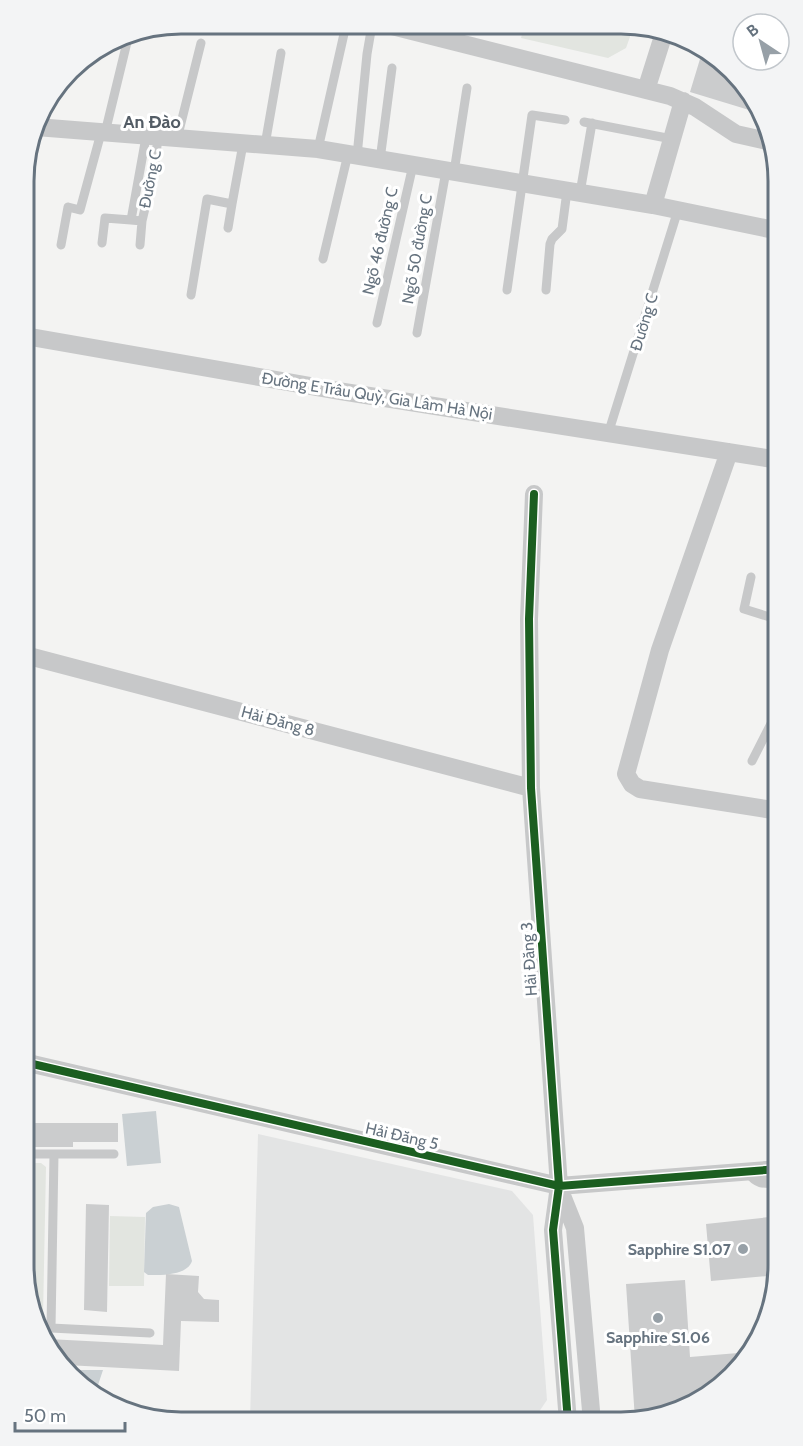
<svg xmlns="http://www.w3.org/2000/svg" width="803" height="1446" font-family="Cabin,sans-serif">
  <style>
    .built { fill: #e3e4e4 }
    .green { fill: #e2e5e0 }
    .water { fill: #cad0d3 }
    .building { fill: #cbcccd }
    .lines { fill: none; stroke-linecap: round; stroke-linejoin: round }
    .lane { stroke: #c7c8c9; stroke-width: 9 }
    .street { stroke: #c7c8c9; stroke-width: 18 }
    .cycleway-casing { stroke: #fff; stroke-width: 11 }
    .cycleway { stroke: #1b5e20; stroke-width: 8 }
    .poi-dot { fill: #97a0a7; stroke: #fff; stroke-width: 2 }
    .labels { text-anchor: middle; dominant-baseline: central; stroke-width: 6; stroke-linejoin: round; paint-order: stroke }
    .street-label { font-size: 16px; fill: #66737f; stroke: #fff }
    .poi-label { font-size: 16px; font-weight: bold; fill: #66737f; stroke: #fff; text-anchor: end }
    .neighbourhood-label { font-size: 18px; font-weight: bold; fill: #535c65; stroke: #fff }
    .rim { fill: none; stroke: #66737f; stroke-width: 3 }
  </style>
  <rect width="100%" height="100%" fill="#f3f3f2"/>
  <path class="built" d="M258,1134l254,57 21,24 14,185 -15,22 -282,-1z"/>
  <path class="green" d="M524,26l103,1 4,7 -5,14 -18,10 -87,-20z
    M24,1163h17l5,4 -3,149 -5,3h-3l-3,-3 -8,-51z
    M110,1216l35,1 -1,69h-35z"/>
  <path class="water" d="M156,1111l5,52 -34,3 -5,-52z
    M169,1204l10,3 13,54c-5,15 -31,14 -44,14l-4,-3 2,-59 7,-6z
    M69,1370h34l-7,21 -18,-8z"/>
  <path class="building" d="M709,55l16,8 34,50 -69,-21 10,-33z
    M24,1123h94v19h-45v5h-49z
    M86,1204l23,1 -2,107 -23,-2z
    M779,1216v59l-9,24 -2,-23 -57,5 -5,-57z
    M166,1274l33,2 -1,16 6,7 15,1v22l-38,-1 -2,50 -113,-6 -18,-26 115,6z
    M685,1280l5,77 60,-5 -3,8 -74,54 -38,6 -9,-136z"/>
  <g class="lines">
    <path class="lane" d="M584,122l88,17
      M105,133l24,-99
      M177,139l24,-96
      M265,145l16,-92
      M318,149l28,-124
      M357,156l10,-102 5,-29
      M380,160l12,-92
      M454,172l13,-84
      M580,193l12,-70
      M142,221l12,-51 4,-32
      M228,228l4,-24
      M102,243l3,-25 26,2
      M61,245l7,-38 12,3 21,-77
      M140,245l2,-24 -11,-1 15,-83
      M323,259l25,-105
      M507,290l25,-175 33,5
      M546,290l4,-46 2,-5 10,-10 5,-38
      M191,295l16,-96 25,5 11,-60
      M377,323l36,-158
      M417,333l29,-162
      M608,434l70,-224
      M777,574l2,-5
      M751,577l-7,32 35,11
      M752,761l27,-53
      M24,1154h30l-3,174 -11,-1
      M54,1154h60
      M747,1172c10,13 16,12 32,11
      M51,1328l99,5"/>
    <path class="street" d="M388,25l282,71 25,11 41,27 36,8
      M646,90l18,-57
      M36,127l282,22 335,56 126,26
      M653,205l30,-104
      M25,336l314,55 440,69
      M729,452l-69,198 -34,124 6,10 8,5 139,22
      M534,494l-5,125 2,169 28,398 -6,44 15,192
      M25,655l506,133
      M24,1062l535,124 220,-17
      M559,1188l16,40 17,194"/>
    <defs>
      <path id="cycleway" d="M534,494l-5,125 2,169 28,398 -6,44 15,192
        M24,1062l535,124 220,-17"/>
    </defs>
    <use href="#cycleway" class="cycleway-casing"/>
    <use href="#cycleway" class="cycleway"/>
  </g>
  <g class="poi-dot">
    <circle cx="743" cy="1249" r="6"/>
    <circle cx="658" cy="1318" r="6"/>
  </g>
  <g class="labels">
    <g class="street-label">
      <text transform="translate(150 179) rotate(-79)">Đường C</text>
      <text transform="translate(380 241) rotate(-77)">Ngõ 46 đường C</text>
      <text transform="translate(417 249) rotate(-80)">Ngõ 50 đường C</text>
      <text transform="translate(644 322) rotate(-73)">Đường C</text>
      <text transform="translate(377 396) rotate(9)">Đường E Trâu Quỳ, Gia Lâm Hà Nội</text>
      <text transform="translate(278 721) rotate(15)">Hải Đăng 8</text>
      <text transform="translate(529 959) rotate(-94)">Hải Đăng 3</text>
      <text transform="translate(402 1136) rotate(13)">Hải Đăng 5</text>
    </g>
    <g class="poi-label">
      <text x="731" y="1249">Sapphire S1.07</text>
      <text x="658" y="1337" text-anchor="middle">Sapphire S1.06</text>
    </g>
    <g class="neighbourhood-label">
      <text x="152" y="122">An Đào</text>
    </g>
  </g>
  <path d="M0 0H803V1446H0ZM181 34H621A147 147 0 0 1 768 181V1265A147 147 0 0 1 621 1412H181A147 147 0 0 1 34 1265V181A147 147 0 0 1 181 34Z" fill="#f3f4f5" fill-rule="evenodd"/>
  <path class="rim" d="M181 34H621A147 147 0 0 1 768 181V1265A147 147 0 0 1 621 1412H181A147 147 0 0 1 34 1265V181A147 147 0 0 1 181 34Z"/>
  <g transform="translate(761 42) rotate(324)"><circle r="28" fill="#ffffff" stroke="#c2c7cc" stroke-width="1.5"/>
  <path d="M0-4.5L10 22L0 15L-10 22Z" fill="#97a0a7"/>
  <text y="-9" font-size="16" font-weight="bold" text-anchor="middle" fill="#66737f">B</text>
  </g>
  <path d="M15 1422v9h110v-9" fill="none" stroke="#66737f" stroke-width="3"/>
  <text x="24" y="1422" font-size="18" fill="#66737f" stroke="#ffffff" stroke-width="4.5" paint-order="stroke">50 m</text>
</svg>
